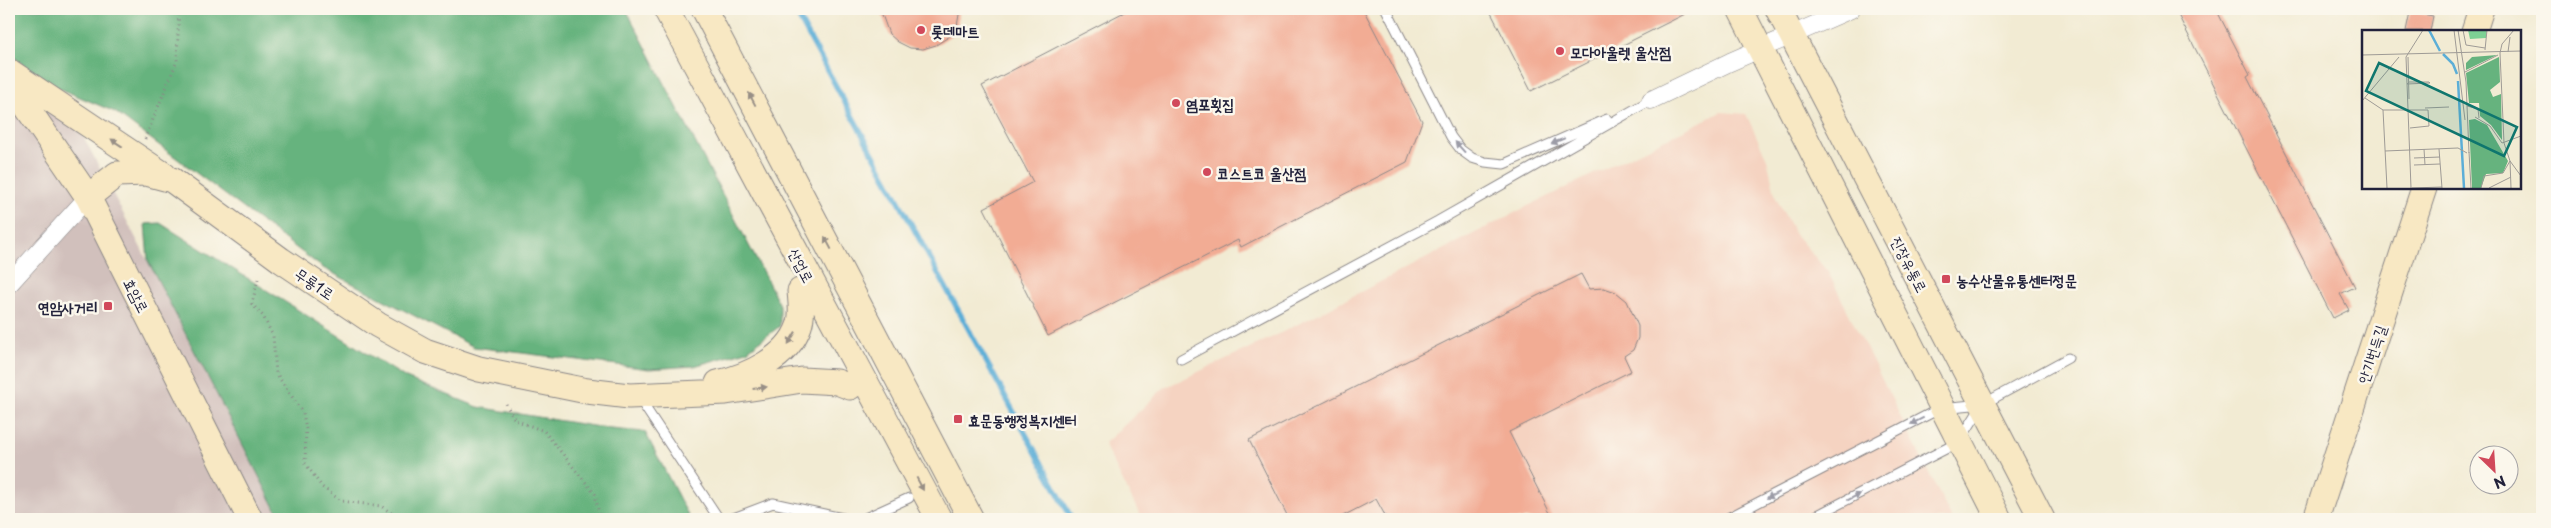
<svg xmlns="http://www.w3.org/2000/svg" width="2551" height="528" font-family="'Playpen Sans','Poor Story',sans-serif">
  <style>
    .built { fill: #f5d3c1 }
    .industrial { fill: #d1c0bc }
    .forest { fill: #66b37e; stroke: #446a5c }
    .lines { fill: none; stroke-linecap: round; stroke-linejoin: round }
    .stream { stroke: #5caed7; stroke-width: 5.5 }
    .building { fill: #f2ac94 }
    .lane-casing { stroke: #8a8687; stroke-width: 11 }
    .street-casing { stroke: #8a8687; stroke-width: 19 }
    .secondary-casing { stroke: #8a8687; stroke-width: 27 }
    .path { stroke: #8a8687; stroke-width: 3; stroke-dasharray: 1 4; stroke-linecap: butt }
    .lane { stroke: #fff; stroke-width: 9 }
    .street { stroke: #fff; stroke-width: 18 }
    .secondary { stroke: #f8e8c3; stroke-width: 25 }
    .oneway { fill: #988f86 }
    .oneway2 { fill: #9c9ca7 }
    .poi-dot { fill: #d1495b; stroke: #fbf7ec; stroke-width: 2 }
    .labels { text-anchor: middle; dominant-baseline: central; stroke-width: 5; stroke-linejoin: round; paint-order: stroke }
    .poi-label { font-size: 15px; font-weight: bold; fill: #22223b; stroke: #fbf7ec; text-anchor: start }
    .street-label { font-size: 15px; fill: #22223b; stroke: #fbf7ec }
    .inset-river { fill: none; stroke: #5caed7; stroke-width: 2.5 }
    .inset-road { fill: none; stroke: #9f9b96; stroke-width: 1 }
    .view { fill: #0f766e; fill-opacity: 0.15; stroke: #0f766e; stroke-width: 2.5 }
    .inset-edge { fill: none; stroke: #22223b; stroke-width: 2.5 }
  </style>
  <rect width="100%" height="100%" fill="#fbf7ec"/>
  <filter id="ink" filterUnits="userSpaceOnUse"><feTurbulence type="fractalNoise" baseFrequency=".02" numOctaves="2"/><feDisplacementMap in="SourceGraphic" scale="10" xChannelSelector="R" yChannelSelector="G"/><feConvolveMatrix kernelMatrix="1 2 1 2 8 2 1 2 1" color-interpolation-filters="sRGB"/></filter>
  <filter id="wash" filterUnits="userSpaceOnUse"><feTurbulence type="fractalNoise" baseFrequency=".0096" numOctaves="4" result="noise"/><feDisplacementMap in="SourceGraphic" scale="20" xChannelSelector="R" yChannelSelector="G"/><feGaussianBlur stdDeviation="1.12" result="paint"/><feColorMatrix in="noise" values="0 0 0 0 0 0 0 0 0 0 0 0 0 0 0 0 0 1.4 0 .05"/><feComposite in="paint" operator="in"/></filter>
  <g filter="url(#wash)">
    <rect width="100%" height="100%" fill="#f2ebd3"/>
    <path class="built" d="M1721,112l25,2 21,45 9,39 18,35 34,39 124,247h-810l-38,-75 60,-56 111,-52 249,-128z"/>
    <path class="industrial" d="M9,53l55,46 217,420h-272z"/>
    <path class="forest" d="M9,9h617l154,296v21l-33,25 -53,15 -45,3 -175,-22 -151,-79 -208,-156 -73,-31 -33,-28z
      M160,223l246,155 72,29 133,22 34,3 45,87h-409l-133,-258 -3,-37z"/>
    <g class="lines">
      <path class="stream" d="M794,9l278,510"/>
    </g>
    <g id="blocks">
      <path class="building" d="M880,9h80l-3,17 -7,10 -14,9 -13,4 -13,-1 -12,-6 -9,-8z
        M1130,9h233l59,112 -15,41 -166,85 -3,-7 -190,96 -64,-128 49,-26 -51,-96z
        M1489,9h206l-164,82z
        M2175,9h41l34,66 -3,2 108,210 -15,7 9,16 -16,8z
        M2410,12l23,4 -3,15h-24z
        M1581,274l8,15 15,-1 12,4 11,9 11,25v12l-5,12 -9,6 7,15 -122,61 44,87h-166l-11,-20 -39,20h-48l-40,-79z"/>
    </g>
  </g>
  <g filter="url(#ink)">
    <use href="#blocks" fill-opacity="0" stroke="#8a8687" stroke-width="1"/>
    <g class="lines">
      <defs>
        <path id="lane" d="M1386,9l65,128 10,13 11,8 13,4 19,2 103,-45
          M1181,359l257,-138 213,-121
          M639,398l80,121
          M1985,403l83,-45
          M731,519l42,-16 74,16
          M863,519l46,-21
          M1726,519l215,-111 42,-4 -24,38 -149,77"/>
        <path id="street" d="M1651,100l79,-38 121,-53
          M9,284l79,-87"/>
        <path id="secondary" d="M666,9l273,510
          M704,9l267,510
          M1740,9l259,510
          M1778,9l264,510
          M2474,31l7,-22
          M10,72l154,103
          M9,81l79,116 162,322
          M88,197l29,-23 29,-1 26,7 109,80 97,65 47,26 54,18 108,22 42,5 97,-4 76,-12 35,2 13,5
          M718,383c30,-7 70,-25 81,-57 4,-11 2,-23 1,-35
          M2316,519l108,-331"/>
      </defs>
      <use href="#lane" class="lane-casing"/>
      <use href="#street" class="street-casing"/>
      <use href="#secondary" class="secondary-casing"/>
      <path class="path" d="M145,139l32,-78 2,-52
        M258,279l-6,25 11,12 10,20 3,37 27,40 3,16 -1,34 17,24 19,14 40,5 19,13
        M506,404l9,16 29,11 51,63 5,25"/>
      <use href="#lane" class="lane"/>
      <use href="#street" class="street"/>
      <use href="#secondary" class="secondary"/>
    </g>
    <defs><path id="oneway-solid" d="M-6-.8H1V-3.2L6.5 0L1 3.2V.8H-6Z" transform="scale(1.25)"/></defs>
    <g class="oneway">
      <use href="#oneway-solid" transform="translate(752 99) rotate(-118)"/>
      <use href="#oneway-solid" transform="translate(117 143) rotate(-146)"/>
      <use href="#oneway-solid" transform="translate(828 243) rotate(-118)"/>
      <use href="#oneway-solid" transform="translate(792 338) rotate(122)"/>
      <use href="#oneway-solid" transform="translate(760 388) rotate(-8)"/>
      <use href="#oneway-solid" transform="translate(920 484) rotate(62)"/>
    </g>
    <g class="oneway2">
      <use href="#oneway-solid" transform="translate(1558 141) rotate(157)"/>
      <use href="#oneway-solid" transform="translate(1460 147) rotate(-132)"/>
      <use href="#oneway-solid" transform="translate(1917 421) rotate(153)"/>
      <use href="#oneway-solid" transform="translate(1773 495) rotate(153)"/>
      <use href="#oneway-solid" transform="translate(1854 497) rotate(-27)"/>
    </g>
  </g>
  <g class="poi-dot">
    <circle cx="921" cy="30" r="5"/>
    <circle cx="1560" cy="51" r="5"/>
    <circle cx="1176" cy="103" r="5"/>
    <circle cx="1207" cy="172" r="5"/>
    <rect x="1941" y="274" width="10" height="10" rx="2.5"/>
    <rect x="103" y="301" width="10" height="10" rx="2.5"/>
    <rect x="953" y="414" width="10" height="10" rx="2.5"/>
  </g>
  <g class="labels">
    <g class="poi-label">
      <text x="931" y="30">롯데마트</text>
      <text x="1570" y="51">모다아울렛 울산점</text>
      <text x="1186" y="103">염포횟집</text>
      <text x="1217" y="172">코스트코 울산점</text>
      <text x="1956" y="279">농수산물유통센터정문</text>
      <text x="98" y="306" text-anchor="end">연암사거리</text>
      <text x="968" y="419">효문동행정복지센터</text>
    </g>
    <g class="street-label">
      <text transform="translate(1910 264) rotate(63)">진장유통로</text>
      <text transform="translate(802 265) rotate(62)">산업로</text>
      <text transform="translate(315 283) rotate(34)">무룡1로</text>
      <text transform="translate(137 295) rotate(63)">효암로</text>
      <text transform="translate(2371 354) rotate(-72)">안기번득길</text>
    </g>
  </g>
  <g transform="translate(2362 30)">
    <rect width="159" height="159" fill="#f2ebd3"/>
    <path d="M106,0h19l-1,8 -16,1z" fill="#7dd194"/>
    <path d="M135,25l-31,15v-7l6,-6zM137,27l1,25 -10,8 3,7 8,-3 1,46 -11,-15 -11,-9 -1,-13h-10l-3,-30zM113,89l12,6 21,36 -5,12 -17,1 -5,14h-9l-3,-68z" fill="#66b37e"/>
    <path class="inset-river" d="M67,0l11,21M81,24l10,10 4,10M96,51l6,107"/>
    <path class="inset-road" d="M92,0l11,90M96,0l8,52 3,71M101,0l3,15 19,3M123,20l2,-20M146,22l2,-15M0,25l159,-4M46,27l1,42M103,42l33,-17M47,52h20l1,1 -23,1zM3,68l18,12h45l1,16 -19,2M0,71l37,-44M105,76l11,3 1,9M63,78l24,-1M21,80l4,78M113,87l15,9 12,17 19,-7M62,119l1,16M77,119l3,39M23,121l73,-3 9,5M107,122l2,36M52,128l26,-1M52,135l26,-1M49,158l-5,-131 17,-27M50,158l30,-1M119,158l3,-12 19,-3 7,-12 11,15M127,158l22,-11M149,158l-1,-27 -6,-18 -4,-90 2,-9 12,-14"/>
    <path class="view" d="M17,33l138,64 -13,29 -138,-65z"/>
    <rect width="159" height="159" class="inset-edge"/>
  </g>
  <rect width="2551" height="528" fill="none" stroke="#fbf7ec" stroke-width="30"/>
  <g transform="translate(2494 470) rotate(155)"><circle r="24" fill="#fbf7ec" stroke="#a4a2a5"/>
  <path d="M0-4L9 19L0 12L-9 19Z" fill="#d1495b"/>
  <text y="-8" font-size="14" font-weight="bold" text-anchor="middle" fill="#22223b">N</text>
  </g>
</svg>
